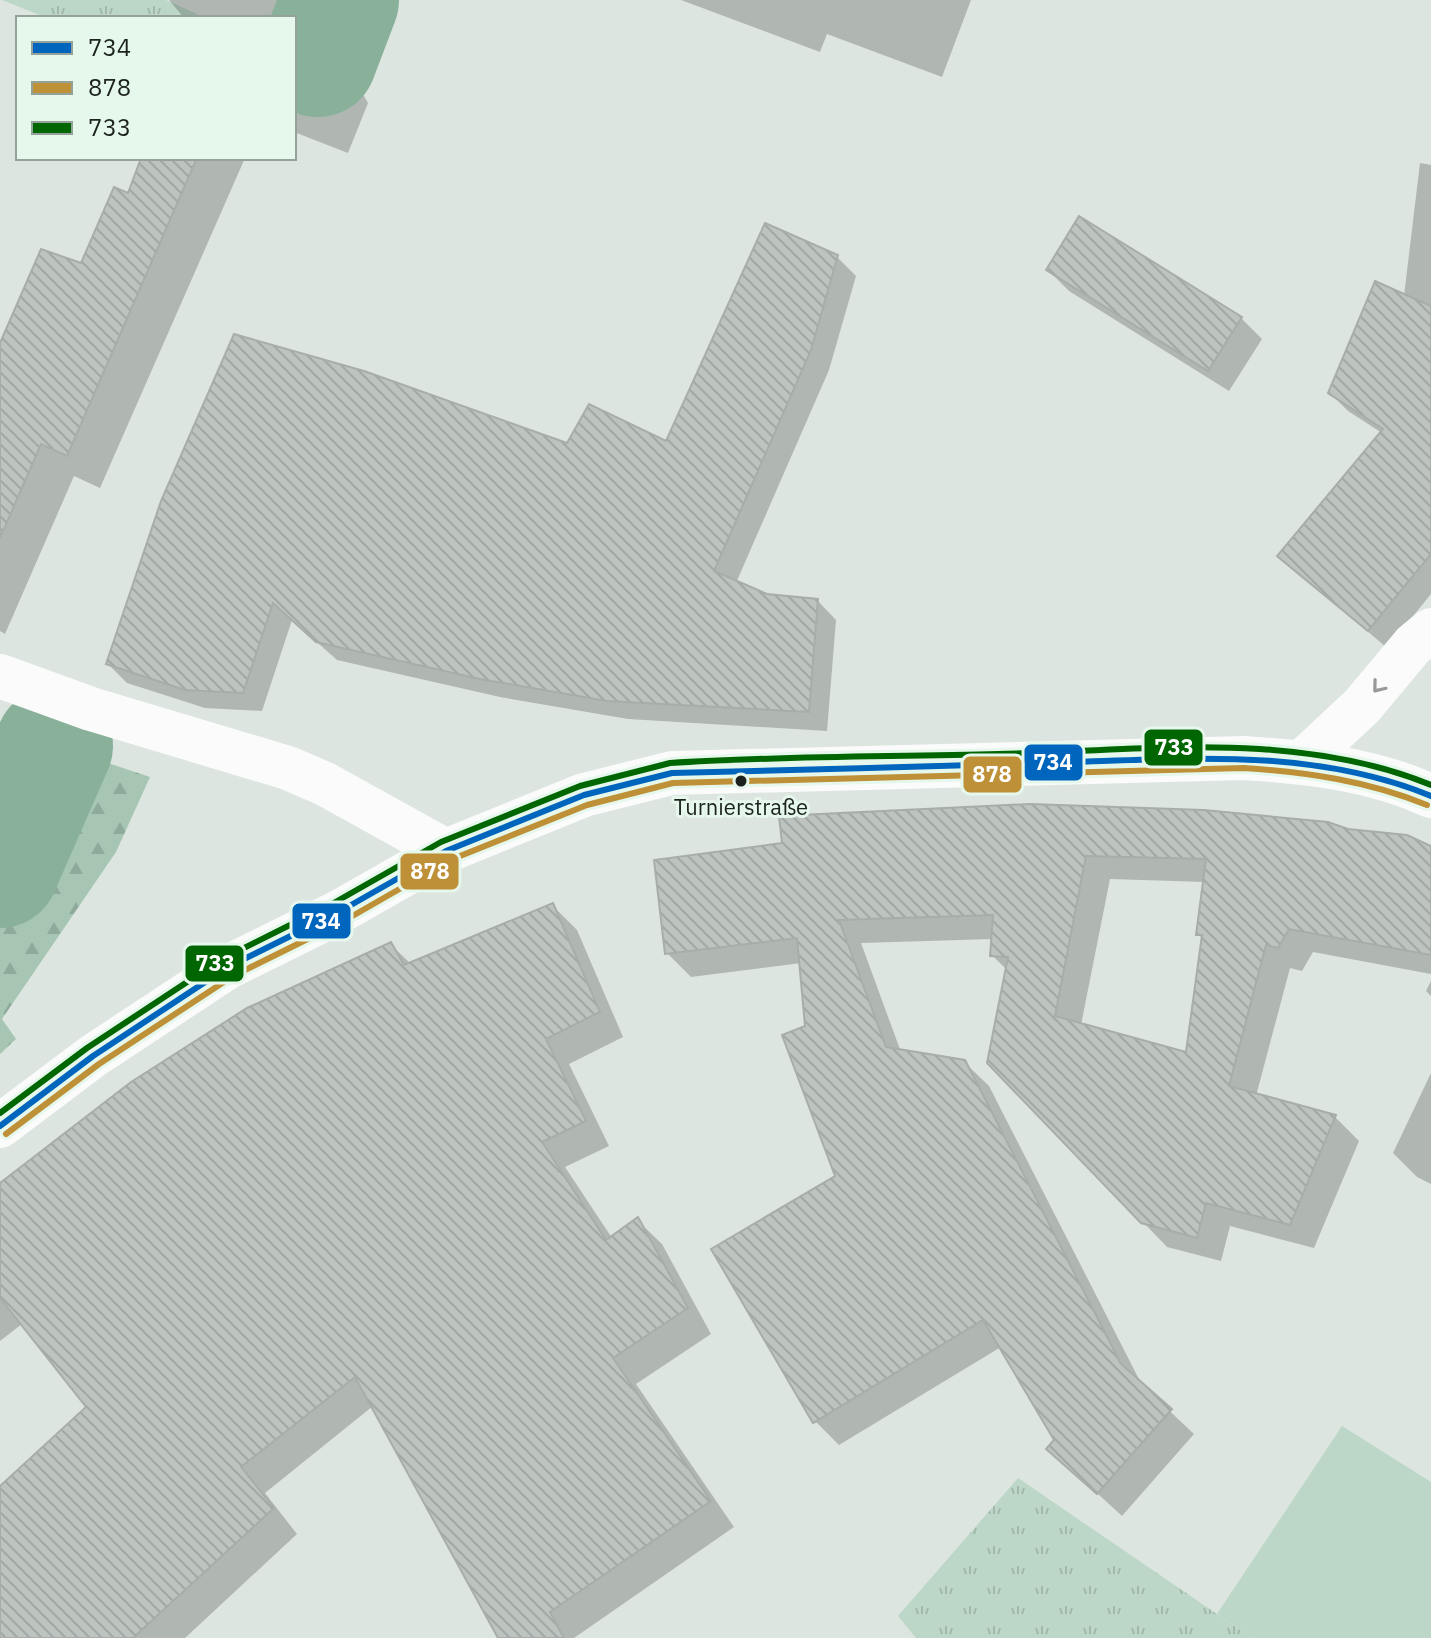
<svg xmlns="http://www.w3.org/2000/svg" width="1431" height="1638" font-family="'IBM Plex Sans',sans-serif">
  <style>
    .grass { fill: url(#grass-tufts) }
    .forest { fill: url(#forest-firs) }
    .pitch { fill: #bcd7c7 }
    .shadow { fill: #0003; fill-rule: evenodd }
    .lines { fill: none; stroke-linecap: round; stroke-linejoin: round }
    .river { stroke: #89b099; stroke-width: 118 }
    .building { fill: url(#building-back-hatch); stroke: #a7aeaa; stroke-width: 2; fill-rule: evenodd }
    .minor { stroke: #fafbfa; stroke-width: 44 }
    .bus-1-casing { stroke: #e6f7ec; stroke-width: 12 }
    .bus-2-casing { stroke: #e6f7ec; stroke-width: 12 }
    .bus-3-casing { stroke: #e6f7ec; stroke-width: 12 }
    .bus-1 { stroke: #0065bd; stroke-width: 6 }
    .bus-2 { stroke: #be9037; stroke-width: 6 }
    .bus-3 { stroke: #006601; stroke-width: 6 }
    .oneway { stroke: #969997 }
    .bus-dot { fill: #1c221e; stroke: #e6f7ec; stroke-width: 3 }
    .labels { text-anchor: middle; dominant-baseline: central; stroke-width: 6; stroke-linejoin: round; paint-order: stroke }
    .bus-label { font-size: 22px; fill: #1c221e; stroke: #e6f7ec }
    .line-badge { stroke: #e6f7ec; stroke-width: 3 }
    .badge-label { font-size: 22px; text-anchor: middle; font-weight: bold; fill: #fff }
  </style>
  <defs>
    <pattern id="grass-tufts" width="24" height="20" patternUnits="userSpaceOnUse" patternTransform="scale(2)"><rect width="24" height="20" fill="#bcd7c7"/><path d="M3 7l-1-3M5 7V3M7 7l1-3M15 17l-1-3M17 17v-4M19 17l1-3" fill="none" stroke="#a1b8aa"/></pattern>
    <pattern id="forest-firs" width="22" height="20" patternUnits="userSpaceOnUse" patternTransform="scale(2)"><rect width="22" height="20" fill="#a6c6b3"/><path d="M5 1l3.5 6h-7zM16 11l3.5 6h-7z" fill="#8eaa9a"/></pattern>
    <pattern id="building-back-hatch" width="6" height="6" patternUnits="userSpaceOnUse" patternTransform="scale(2)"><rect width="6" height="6" fill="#bdc4c0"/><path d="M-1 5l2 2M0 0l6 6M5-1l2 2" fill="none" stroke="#a2a8a5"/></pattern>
  </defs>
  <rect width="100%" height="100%" fill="#dce5e0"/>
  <path class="grass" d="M2,0h164l31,14 -1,4h-149z
    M324,0h45l-28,67 -37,-13z
    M1018,1478l234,160h-336l-18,-22z"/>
  <path class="forest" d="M69,750l81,27 -34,75 -114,167 14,20 -16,15v-144l37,-77z"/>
  <path class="pitch" d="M1342,1426l89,56v156h-179l-35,-24z"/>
  <path class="shadow" d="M169,0h201l-24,64 22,39 -20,50 -54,-21v-114h-110z
    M681,0h290l-29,77 -115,-43 -7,18z
    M144,158h101l-145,330 -26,-12 -69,158 -5,-3v-282l82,-84 47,-69z
    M1420,163l11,2v429l-44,54 -107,-92 102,-123 -34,-22 -18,-18 74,-97z
    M837,257l19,19 -27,94 -93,213 30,13 51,4 19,20 -9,111 -199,-12 -128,-22 -163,-37 -45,-40 -30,91 -57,-3 -78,-25 -19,-19 460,-219 99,-2z
    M1048,270l193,48 21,21 -33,52 -160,-100z
    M1030,806l317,25 84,17v126l-118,-22 -11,19 -12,-3 -34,128 79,21 24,24 -45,107 -84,-22 -9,35 -54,-14 -24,-25 -136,-252 -15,-15 1,-16 -132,4 40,109 63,10 25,24 153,299 52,49 -72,82 -73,-67 7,-9 -55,-93 -162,98 -24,-24 23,-244 -30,-150 -7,-64 -110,14 -24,-24 117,-108 -3,-27zM1110,879l95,3 -7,52 6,6 -16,114 -107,-29z
    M552,905l25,25 46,107 -54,27 40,82 -44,21 47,71 25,-18 25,24 49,90 -75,50 98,143 -160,111h-73l-128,-232 -108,87 32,41 -112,104h-185v-149l88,-82 -66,-83 -22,17v-156l390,-241 21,20z
    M1431,981v15l-5,-5z
    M1431,1073v111l-14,-7 -24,-24z"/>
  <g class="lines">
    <path class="river" d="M318,58l22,-58
      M0,869l54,-123"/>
  </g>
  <path class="building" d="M141,158h56l-130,298 -26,-12 -41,94v-195l41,-94 40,14 33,-76 14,6z
    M1079,216l163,101 -34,54 -162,-101z
    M765,223l73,32 -27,95 -97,221 53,23 51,5 -9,113 -202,-11 -127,-22 -164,-37 -43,-39 -30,90 -58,-3 -79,-26 55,-163 73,-167 130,37 203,72 22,-39 77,37z
    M1375,281l56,25v248l-63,77 -91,-75 106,-127 -55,-36z
    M1030,804l174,6 124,12 20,7 59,6 24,11v109l-142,-26 -11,19 -12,-3 -37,141 107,29 -46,110 -84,-22 -9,35 -56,-15 -154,-160 21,-106 -18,-1 3,-41 -154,5 47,127 79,13 156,304 51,45 -75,85 -51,-45 8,-9 -71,-120 -170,103 -102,-174 124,-73 -53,-141 23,-9 -8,-88 -132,16 -11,-94 128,-17 -3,-27zM1086,856l120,3 -10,76h6l-16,117 -131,-36z
    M553,903l47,109 -54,27 40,82 -44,21 64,98 32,-23 50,91 -75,50 98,143 -161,111 14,26h-66l-143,-261 -114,90 33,41 -141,130h-133v-152l86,-79 -86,-109v-115l131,-101 116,-74 144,-66 13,23z"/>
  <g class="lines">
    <path class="minor" d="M0,676l91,33 197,59 37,16 121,67
      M1302,762l60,-56 51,-61 18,-15
      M0,1126l93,-70 135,-89 109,-54 109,-62 138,-56 88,-22 572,-15c64,4 128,11 187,38"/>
    <defs>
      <path id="bus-1" d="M0,1126l93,-70 135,-89 109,-54 109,-62 138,-56 88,-22c123,-3 247,-6 370,-10 131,-3 265,-18 389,33"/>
      <path id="bus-2" d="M6,1134l93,-70 134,-88 109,-54 108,-62 137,-55 86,-22 571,-15c63,4 124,13 183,37"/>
      <path id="bus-3" d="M0,1113l87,-65 135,-89 110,-55 109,-62 139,-56 90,-23c109,-7 219,-6 328,-9 143,-3 297,-25 433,31"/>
    </defs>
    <use href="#bus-1" class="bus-1-casing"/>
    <use href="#bus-2" class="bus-2-casing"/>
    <use href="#bus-3" class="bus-3-casing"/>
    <use href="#bus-1" class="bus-1"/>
    <use href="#bus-2" class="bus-2"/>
    <use href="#bus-3" class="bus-3"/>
  </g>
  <defs><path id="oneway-chevron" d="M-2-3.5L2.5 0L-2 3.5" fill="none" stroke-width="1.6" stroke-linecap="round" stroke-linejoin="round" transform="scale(2)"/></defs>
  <use class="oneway" href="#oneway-chevron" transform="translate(1378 687) rotate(129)"/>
  <circle class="bus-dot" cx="741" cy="781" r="7"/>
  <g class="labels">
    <g class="bus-label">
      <text x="741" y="806">Turnierstraße</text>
    </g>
  </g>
  <g class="line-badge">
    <rect x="1143" y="728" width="61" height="39" rx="8" fill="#006601"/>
    <rect x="1023" y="743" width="61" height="39" rx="8" fill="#0065bd"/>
    <rect x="962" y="755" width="61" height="39" rx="8" fill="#be9037"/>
    <rect x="399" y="852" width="61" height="39" rx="8" fill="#be9037"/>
    <rect x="291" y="902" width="61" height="38" rx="8" fill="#0065bd"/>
    <rect x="184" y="944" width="61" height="39" rx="8" fill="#006601"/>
  </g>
  <g class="badge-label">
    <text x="1174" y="755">733</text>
    <text x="1053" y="770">734</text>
    <text x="992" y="782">878</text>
    <text x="430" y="879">878</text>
    <text x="321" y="929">734</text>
    <text x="215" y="971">733</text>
  </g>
  <rect x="16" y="16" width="280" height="144" fill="#e6f7ec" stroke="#95a29a" stroke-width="2"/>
  <rect x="32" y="42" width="40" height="12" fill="#0065bd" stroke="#95a29a" stroke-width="2"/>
  <text x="88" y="56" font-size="24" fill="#1c221e">734</text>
  <rect x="32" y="82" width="40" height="12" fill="#be9037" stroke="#95a29a" stroke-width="2"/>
  <text x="88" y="96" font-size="24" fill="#1c221e">878</text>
  <rect x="32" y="122" width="40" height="12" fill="#006601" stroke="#95a29a" stroke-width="2"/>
  <text x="88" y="136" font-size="24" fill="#1c221e">733</text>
</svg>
